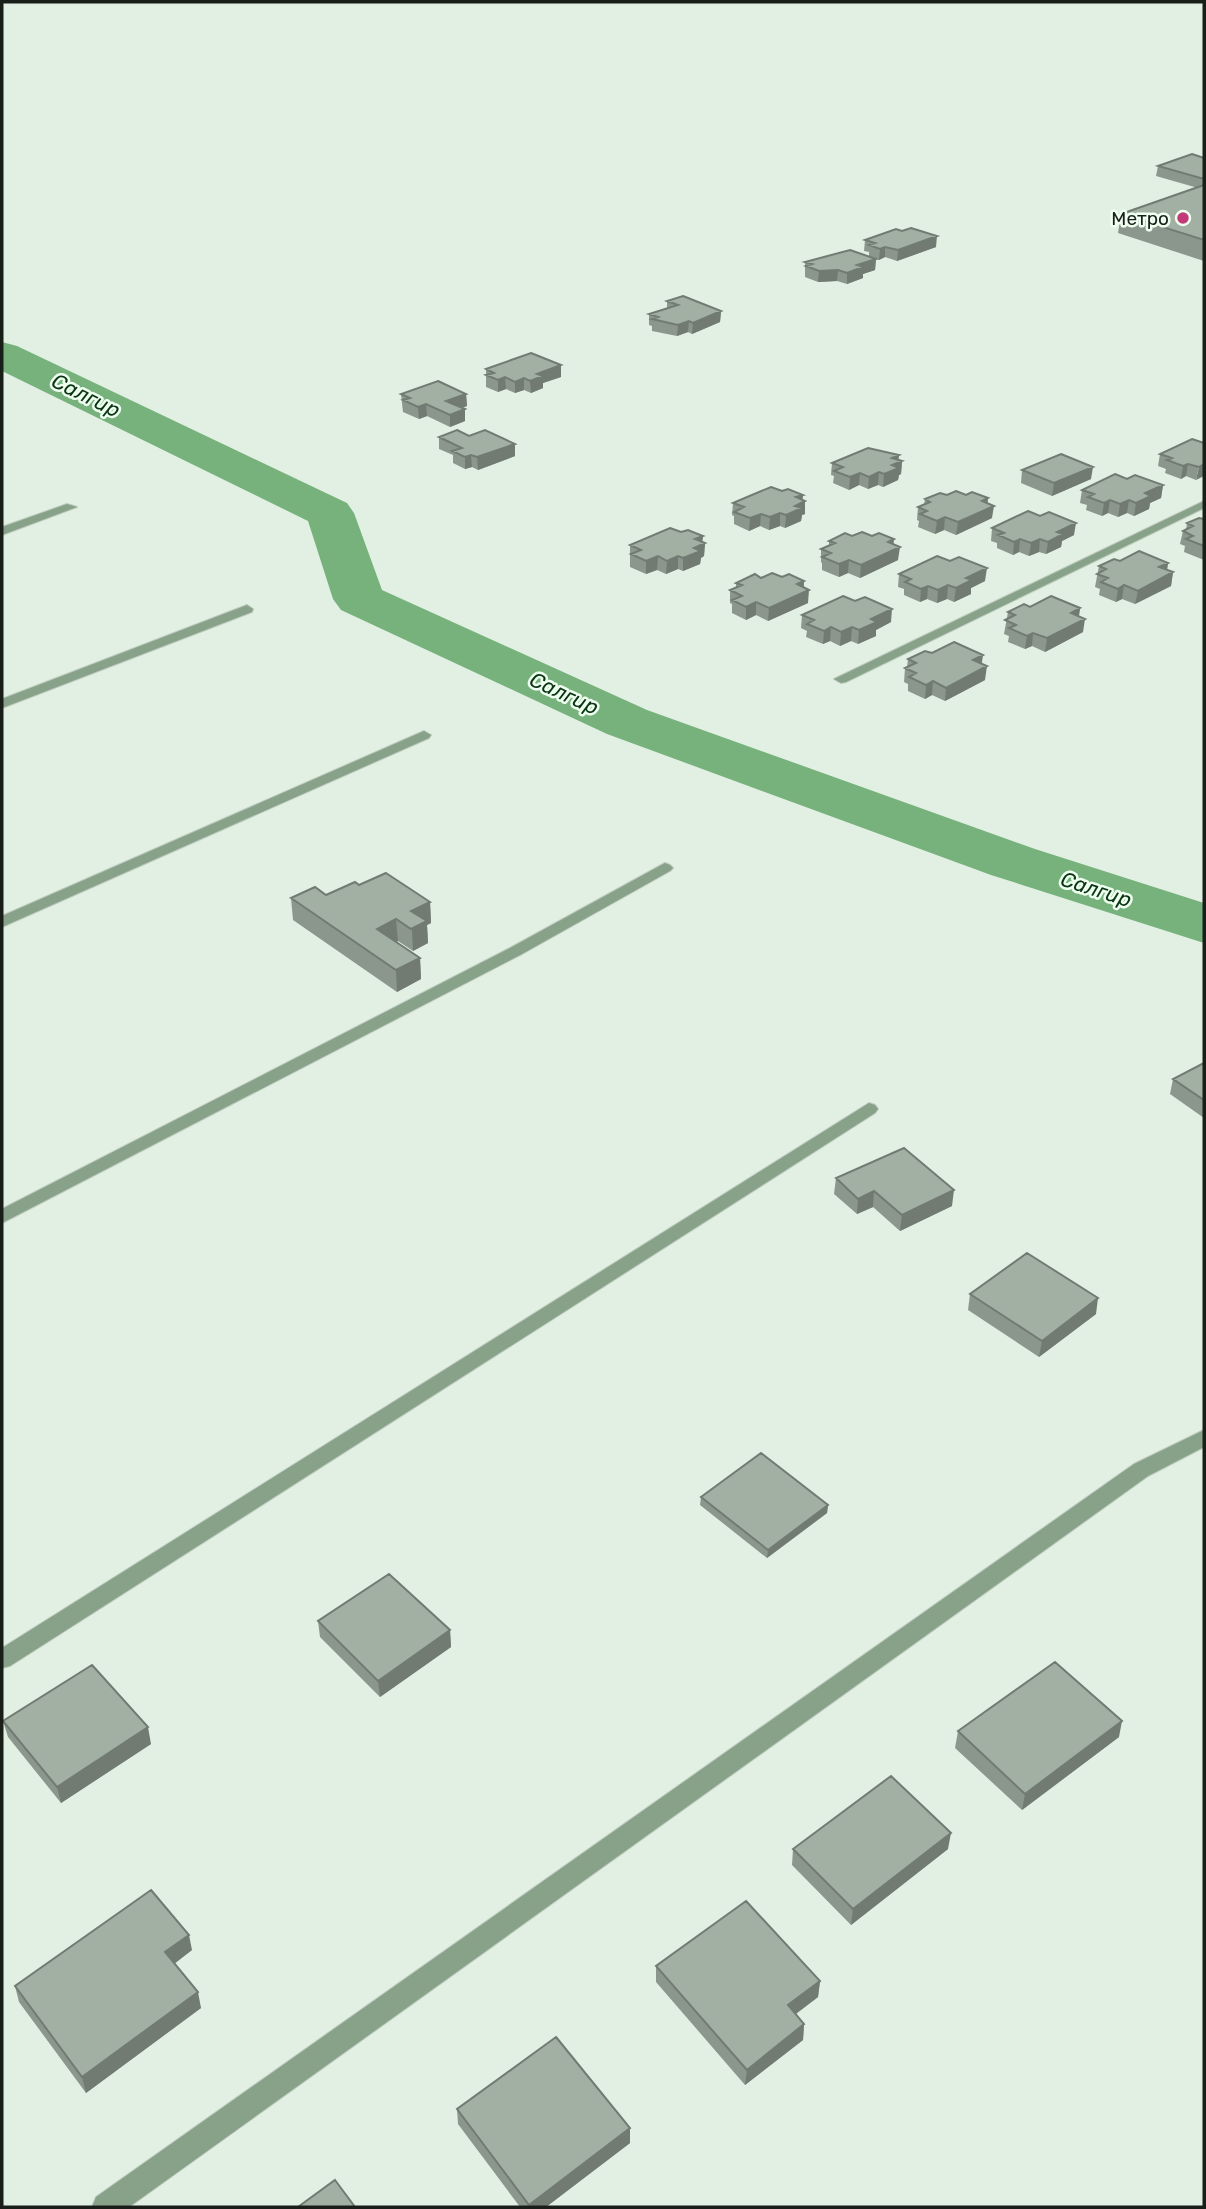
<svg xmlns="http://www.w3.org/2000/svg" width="1206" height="2209" font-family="Rubik,sans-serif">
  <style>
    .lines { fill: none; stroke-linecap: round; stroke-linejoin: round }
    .river { fill: #77b27d; fill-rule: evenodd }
    .minor-casing { stroke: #bdcabe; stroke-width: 2 }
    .minor { fill: #88a189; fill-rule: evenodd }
    .wall { fill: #8b978c }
    .shaded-wall { fill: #717b72 }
    .building { fill: #a2b0a3; stroke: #717b72; stroke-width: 2 }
    .poi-dot { fill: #c23a77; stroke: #eefeef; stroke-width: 2.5 }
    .labels { text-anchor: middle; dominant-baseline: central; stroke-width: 5; stroke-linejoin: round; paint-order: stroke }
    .far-poi-label { font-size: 19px; fill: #191e19; stroke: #eefeef; text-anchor: end }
    .far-water-label { font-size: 21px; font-style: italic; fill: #093512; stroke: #eefeef }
  </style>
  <rect width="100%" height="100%" fill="#e1f0e2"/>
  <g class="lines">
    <path class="river" d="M2,342l15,4 330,157 7,10 28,77 265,120 388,139 169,54v40l-213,-68 -384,-141 -266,-124 -8,-11 -25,-78 -306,-150z"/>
    <defs>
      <path id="minor" d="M1204,501v7l-358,174 -5,1 -7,-4z
        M67,504l10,3 -75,28v-8z
        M247,605l6,4 -1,3 -250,96v-9z
        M424,731l7,4 -2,3 -427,189v-11z
        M665,863l5,2 3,3 -3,3 -148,83 -520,269v-14l508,-261z
        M869,1103l6,2 3,4 -3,4 -865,553 -8,2v-20z
        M1204,1430v17l-56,29 -1019,731h-37l4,-10 1038,-733z"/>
    </defs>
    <use href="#minor" class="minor-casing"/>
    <use href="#minor" class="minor"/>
  </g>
  <path class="wall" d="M1204,158v103l-86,-28 3,-19 77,-26 -42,-12 2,-10z
    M865,240l71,7 -39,14 -12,-4 -6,3 -3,-1 -1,11 -12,4v4l-16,6 -10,-3 -19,1 -13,-5v-15l64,-6v-4l-5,-1z
    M667,301l54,10 -1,11 -28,12 -4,-2 -11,4 -25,-5v-5l-3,-1v-11l18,-6z
    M561,365v12l-18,6v5l-12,5 -7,-3 -9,3 -9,-4 -8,3 -12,-5v-18z
    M401,394h65l1,12 -6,2 4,1v12l-15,6 -23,-11 -8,3 -16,-7z
    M469,436l46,8v12l-37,14 -6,-3 -7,2 -12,-6v-8l-14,-6v-12z
    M1204,443l-8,37 -10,-4 -5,3 -16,-6 1,-4 -8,-3 2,-12z
    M899,455l-1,5 4,1 -1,13 -2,1 -1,5 -15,7 -5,-2 -10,4 -9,-4 -10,5 -16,-7 1,-7 -3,-1 1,-12z
    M1022,470l69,9 -39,17 -31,-13z
    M1127,479l36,6 -2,13 -11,5 -1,6 -15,7 -7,-3 -9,4 -10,-4 -6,3 -16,-6 1,-5 -7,-2 2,-13z
    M782,491l21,4 -1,5 3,1v13l-3,1 -1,6 -16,7 -5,-2 -11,4 -9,-4 -11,5 -15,-7v-8l-2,-1 1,-12z
    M947,495h19l22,3 -1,5 5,15 -36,17 -12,-5 -9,4 -17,-7 1,-6 -2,-1 1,-13 6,-3 1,-5z
    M1204,519v41l-20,-8 1,-6 -5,-2 3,-13 3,-1 1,-7z
    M992,528l82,7 -12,6 -1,6 -15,7 -7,-2 -10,4 -10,-4 -6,3 -16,-7v-5l-6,-2z
    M681,532l22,4 -1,6 3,1 -1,13 -3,2 -1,6 -17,7 -5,-2 -12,5 -9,-4 -11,4 -16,-7v-22z
    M852,536l42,9 4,15 -38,18 -12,-5 -9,4 -17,-7v-7l-1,-1v-13l8,-3v-5z
    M1120,561l48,2 -1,7 6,2 -2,14 -36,18 -13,-5 -6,3 -17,-7 1,-6 -5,-2 4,-21z
    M899,574l86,7 -14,7v6l-17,8 -7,-3 -10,4 -10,-4 -7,3 -16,-7v-6l-6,-2z
    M782,577l22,4v6l4,16 -40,18 -12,-6 -10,5 -14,-7v-9l-2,-1v-13l6,-2v-5z
    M1030,607l50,1 -1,8 4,16 -38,20 -13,-6 -7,3 -17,-7 1,-6 -5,-2 4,-22z
    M802,615l89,7 -15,8v6l-18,8 -7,-3 -11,5 -10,-5 -7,3 -17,-7 1,-6 -6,-3z
    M932,653l50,11 3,16 -40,21 -13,-6 -7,4 -17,-8v-7l-4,-2 1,-14 2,-1 1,-8z
    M359,885l71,17 1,21 -4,2 1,18 -15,8 -15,-10 -2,1 24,16 1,21 -24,13 -104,-72 -2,-22 35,-3z
    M1204,1063v55l-34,-24 3,-15z
    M836,1178l116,28 -52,25 -27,-24 -16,7 -23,-20z
    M970,1294l126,20 -57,43 -71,-47z
    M701,1497l127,8 -1,8 -60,45 -67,-53z
    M318,1621l132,9 1,17 -71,50 -60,-60z
    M3,1721l148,23 -90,59 -53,-66z
    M958,1731l161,6 -97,73 -67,-62z
    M793,1849h155l-97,76 -59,-60z
    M192,1950l-18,13 27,45 -115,85 -67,-91 -4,-16z
    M656,1966l164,15 -2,16 -22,17 8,10 -1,16 -58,45 -89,-103z
    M457,2109l173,34 -84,64h-26l-62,-83z"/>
  <path class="shaded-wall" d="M937,236l-1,11 -39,14 1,-11z
    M885,247v10l-6,3 1,-11z
    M876,259l-1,11 -12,4v4l-16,6v-11l10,-8z
    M838,270l-1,11 -19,1 1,-11z
    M721,311l-1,11 -28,12 1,-11z
    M689,321l-1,11 -11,4 1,-11z
    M561,365v12l-18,6v5l-12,5 -1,-12 7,-7z
    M505,377l1,12 -8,3v-12z
    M524,378v12l-9,3v-11z
    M466,394l1,12 -21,7v-12z
    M426,404l1,12 -8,3 -1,-12z
    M465,409v12l-15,6v-12z
    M515,444v12l-37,14 -1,-13z
    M471,455l1,12 -7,2v-12z
    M899,455l-1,8 4,-2 -1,13 -2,1 -1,5 -15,7 1,-13 8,-16z
    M1188,464l-2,12 -5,3 2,-13z
    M1204,464v12l-8,4 3,-13z
    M1093,467l-2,12 -39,17 2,-13z
    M879,472l-1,13 -10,4 1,-12z
    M860,473l-1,12 -10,5 1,-13z
    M1163,485l-2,13 -11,5 -1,6 -15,7 2,-13 9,-10z
    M803,495l-1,8 3,-2v13l-3,1 -1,6 -16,7 1,-13 10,-18z
    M988,498l-1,11 7,-3 -2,12 -36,17 2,-13 24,-21z
    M1110,500l-2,13 -6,3 2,-13z
    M1129,500l-2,13 -9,4 2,-13z
    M780,513v13l-11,4 1,-13z
    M761,514l-1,12 -11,5 1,-13z
    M945,517l-1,13 -9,4 2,-13z
    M1076,523l-2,12 -12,6 -1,6 -15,7 2,-12 9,-10z
    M703,536l-1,8 3,-1 -1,13 -3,2 -1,6 -17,7v-13l12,-19z
    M894,539l-1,11 7,-3 -2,13 -38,18 1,-13 27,-23z
    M1020,539l-1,13 -6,3 1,-13z
    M1040,539l-1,13 -10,4 2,-13z
    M658,556l-1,14 -11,4v-13z
    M678,556v13l-12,5 1,-13z
    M849,560l-1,13 -9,4v-13z
    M1168,563l-2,13 -7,-9z
    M987,568l-2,13 -14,7v6l-17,8 2,-14 10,-10z
    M1173,572l-2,14 -36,18 3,-13z
    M804,581l-1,11 6,-2 -1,13 -40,18 1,-13 28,-24z
    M948,585l-1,14 -10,4 1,-13z
    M1124,585l-2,14 -6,3 2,-13z
    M928,586l-1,13 -7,3 1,-13z
    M756,602v13l-10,5v-13z
    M1080,608l-2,14 -7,-9z
    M892,609l-1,13 -15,8v6l-18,8 1,-14 12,-11z
    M1085,619l-2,13 -38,20 2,-14z
    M831,627l-1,14 -7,3 1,-13z
    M852,627l-1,14 -11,5 1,-14z
    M1033,633l-1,13 -7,3 2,-13z
    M983,655l-2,14 -8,-9z
    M987,666l-2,14 -40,21 1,-13z
    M933,681l-1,14 -7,4 1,-14z
    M430,902l1,21 -4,2 1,18 -15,8 -2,-40z
    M396,919l2,22 -19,9 -2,-21z
    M420,958l1,21 -24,13 -1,-22z
    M954,1190l-2,16 -52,25 2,-16z
    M874,1191l-1,16 -16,7 1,-15z
    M1098,1298l-2,16 -57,43 3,-16z
    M828,1505l-1,8 -60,45 1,-8z
    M450,1630l1,17 -71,50 -2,-16z
    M1122,1721l-3,16 -97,73 3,-16z
    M148,1727l3,17 -90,59 -4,-16z
    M951,1833l-3,16 -97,76 2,-16z
    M189,1935l3,15 -23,18 -4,-16z
    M820,1981l-2,16 -32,24 2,-16z
    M198,1992l3,16 -115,85 -4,-16z
    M804,2024l-1,16 -58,45 2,-15z
    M630,2128v15l-84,64h-17v-2z"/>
  <path class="building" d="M1192,154l12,4v21l-46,-13z
    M1204,185v55l-83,-26z
    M911,228l26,8 -39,14 -13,-3 -5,2 -11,-4 6,-2 -10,-3 31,-11 6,2z
    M850,250l26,9 -19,6 6,2 -16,6 -9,-3 -19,1 -13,-5 6,-2 -7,-2z
    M683,296l38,15 -28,12 -4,-2 -11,4 -26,-6 6,-2 -9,-3 29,-9 -11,-4z
    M531,353l30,12 -24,9 6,2 -13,5 -6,-3 -9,4 -10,-5 -7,3 -12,-5 8,-2 -8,-4z
    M438,381l28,13 -20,7 19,8 -15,6 -24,-11 -8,3 -15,-7 7,-2 -9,-4z
    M457,430l12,6 16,-6 30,14 -38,13 -6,-2 -6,2 -13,-6 10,-3 -23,-11z
    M1192,439l12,4v21l-5,3 -11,-3 -5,2 -16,-6 5,-2 -12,-4z
    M868,448l31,7 -7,3 10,3 -10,4 7,3 -15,6 -5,-2 -10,5 -9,-4 -10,4 -16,-6 9,-4 -11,-4z
    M1061,454l32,13 -39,16 -32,-13z
    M1115,474l12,5 8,-4 28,10 -18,8 6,3 -15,7 -7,-3 -9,4 -10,-4 -6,3 -16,-6 6,-3 -12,-4z
    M771,487l11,4 6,-2 15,6 -7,2 9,4 -10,5 7,2 -16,7 -6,-2 -10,4 -9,-3 -11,4 -16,-6 10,-5 -11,-4z
    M956,491l10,4 6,-3 16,6 -6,3 12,5 -36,16 -13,-5 -8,4 -17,-7 7,-3 -9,-4 12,-5 -5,-3 15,-6 7,2z
    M1028,511l12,5 9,-4 27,11 -19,9 6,2 -15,8 -8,-3 -9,4 -11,-4 -6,3 -16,-7 6,-2 -12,-5z
    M1199,518l5,1v27l-18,-7 7,-3 -10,-5 10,-5 -6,-3z
    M670,528l11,4 7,-2 15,6 -8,3 10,4 -11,5 7,3 -18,7 -5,-2 -11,5 -9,-5 -12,5 -15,-7 10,-4 -11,-5z
    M862,532l10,4 7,-3 15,6 -6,3 12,5 -39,18 -12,-5 -10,4 -17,-7 9,-4 -10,-4 14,-6 -6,-2 16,-8 7,3z
    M1139,551l29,12 -9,4 14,5 -35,19 -14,-6 -6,4 -17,-7 7,-4 -11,-4 9,-5 -7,-3 15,-7 6,2z
    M937,556l13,5 9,-4 28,11 -21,10 6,2 -16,8 -8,-3 -10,5 -10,-4 -7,3 -16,-7 6,-3 -12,-5z
    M772,573l10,4 7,-3 15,7 -7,3 12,6 -40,18 -13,-6 -10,5 -14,-7 10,-4 -12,-6 12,-5 -6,-2 19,-9 6,4z
    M843,596l12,5 10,-4 27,12 -21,10 6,3 -18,8 -7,-3 -11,5 -10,-5 -7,4 -17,-7 7,-4 -12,-5z
    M1051,596l29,12 -9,5 14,6 -38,19 -14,-5 -6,3 -18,-8 7,-3 -11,-5 10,-5 -7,-3 16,-8 6,3z
    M954,642l29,13 -10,5 14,6 -41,22 -13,-7 -7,4 -17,-8 7,-4 -11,-5 11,-5 -8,-4 17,-8 7,2z
    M386,873l44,29 -19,9 16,10 -16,8 -15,-10 -19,10 43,29 -24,12 -105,-72 24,-11 11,8 29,-13 4,3z
    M1204,1063v37l-31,-21z
    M904,1148l50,42 -52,25 -28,-24 -16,8 -22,-21z
    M1027,1253l71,45 -56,43 -72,-47z
    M761,1453l67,52 -60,45 -67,-53z
    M389,1574l61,56 -72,51 -60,-60z
    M1055,1662l67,59 -97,73 -67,-63z
    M92,1665l56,62 -91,60 -54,-66z
    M891,1776l60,57 -98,76 -60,-60z
    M151,1890l38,45 -24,17 33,40 -116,85 -67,-91z
    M746,1901l74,80 -32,24 16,19 -57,46 -91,-104z
    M556,2037l74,91 -101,77 -72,-96z
    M335,2180l20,27h-57z"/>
  <circle class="poi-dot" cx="1183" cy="218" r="7"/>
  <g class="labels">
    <g class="far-poi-label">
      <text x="1169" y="218">Метро</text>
    </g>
    <g class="far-water-label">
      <text transform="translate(86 395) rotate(26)">Салгир</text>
      <text transform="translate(564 693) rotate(25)">Салгир</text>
      <text transform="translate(1096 889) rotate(18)">Салгир</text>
    </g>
  </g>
  <rect width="1206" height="2209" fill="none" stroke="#191e19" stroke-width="7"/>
</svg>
